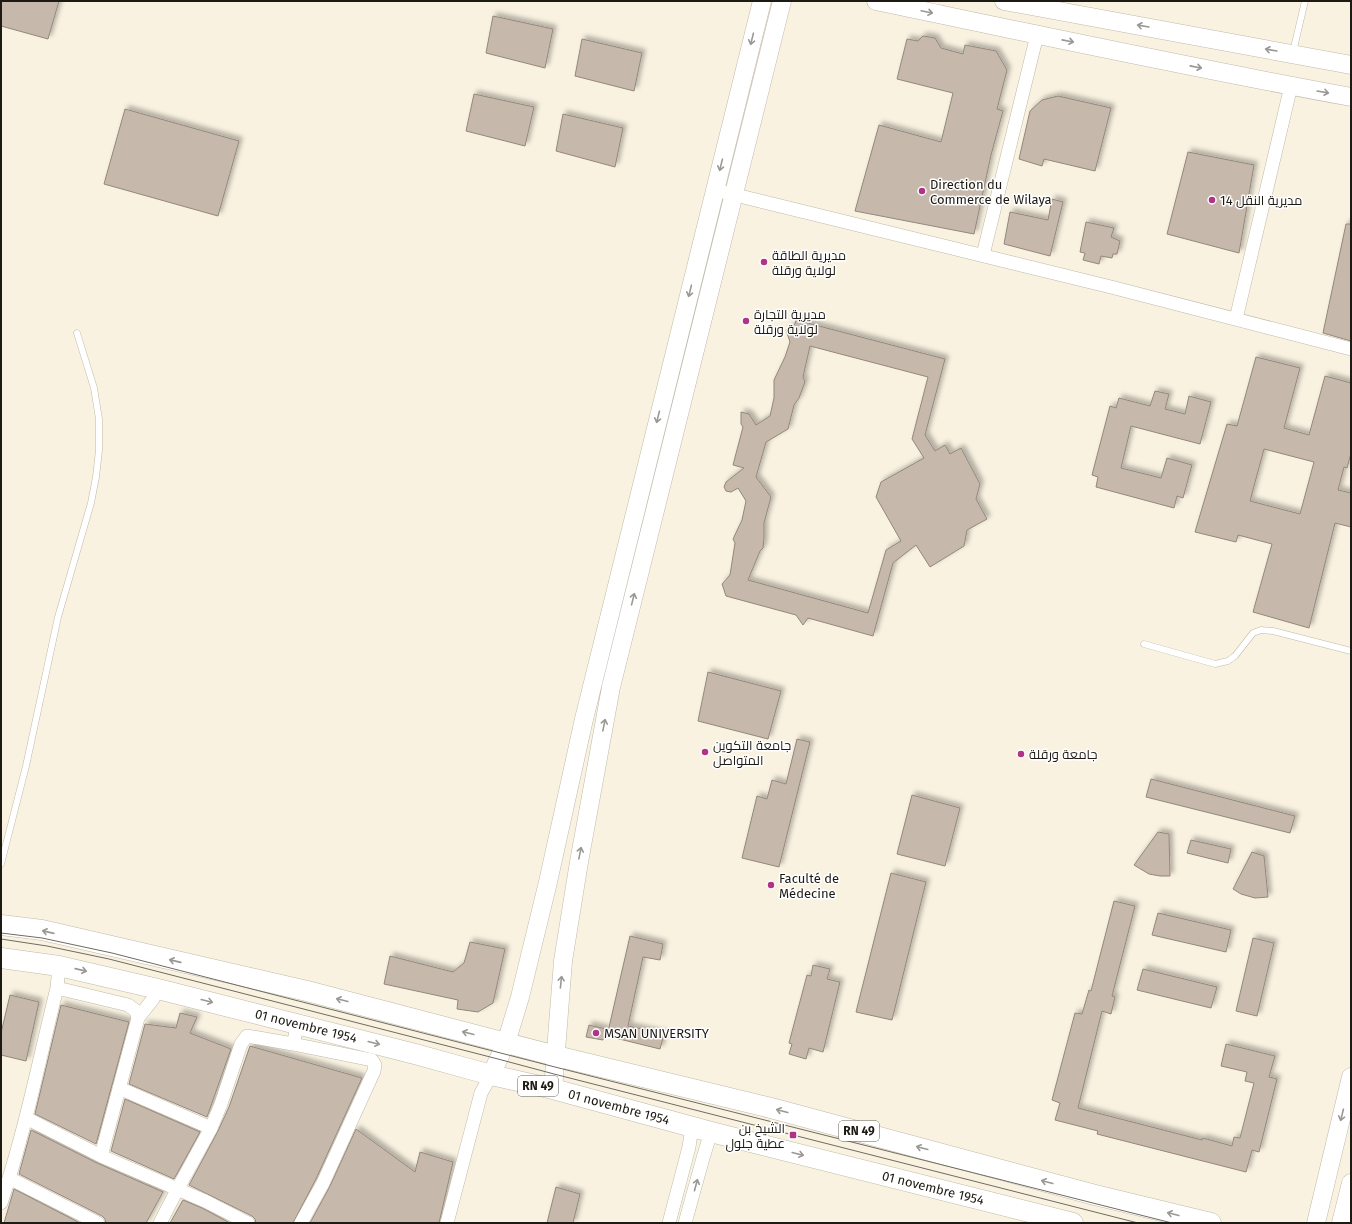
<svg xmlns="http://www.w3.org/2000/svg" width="1352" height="1224" font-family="'Fira Sans',Cairo,sans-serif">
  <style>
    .building { fill: #c6b9ac; stroke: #94877b; fill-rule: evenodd; filter: url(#shadow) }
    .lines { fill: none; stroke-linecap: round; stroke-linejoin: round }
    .lane-casing { stroke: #c0b9a9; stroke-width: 7 }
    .street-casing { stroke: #c0b9a9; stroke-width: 14 }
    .secondary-casing { stroke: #c0b9a9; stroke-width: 19 }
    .primary-casing { stroke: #c0b9a9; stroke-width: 21 }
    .lane { stroke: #fff; stroke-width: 6 }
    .street { stroke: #fff; stroke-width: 13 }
    .secondary { stroke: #fff; stroke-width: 18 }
    .primary { stroke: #fff; stroke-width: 20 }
    .tram { stroke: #706b61; stroke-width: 1 }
    .oneway { stroke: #999895 }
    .poi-dot { fill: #b03485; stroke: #fff; stroke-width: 1.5 }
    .labels { text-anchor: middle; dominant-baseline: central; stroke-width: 3; stroke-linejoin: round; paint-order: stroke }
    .shield { fill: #fff; stroke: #615f5a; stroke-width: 1 }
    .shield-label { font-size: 12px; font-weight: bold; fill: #1d1a14 }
    .poi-label { font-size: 13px; fill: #1d1a14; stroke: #fff; text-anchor: start }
    .street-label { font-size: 13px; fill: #1d1a14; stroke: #fff }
  </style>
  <defs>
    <filter id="shadow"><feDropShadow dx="3.5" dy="-3.5" stdDeviation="2" flood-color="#0004"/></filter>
  </defs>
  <rect width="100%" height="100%" fill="#f9f2e1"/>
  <path class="building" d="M1,1h58l-11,38 -47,-13z
    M493,16l60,13 -8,39 -59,-15z
    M923,36l12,2 6,10 22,6 2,-9 31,6 11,19 -10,39 6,2 -12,44 -17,79 -119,-23 24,-86 62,17 12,-49 -56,-14 10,-40 11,2z
    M582,39l60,14 -8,38 -59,-15z
    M474,94l60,13 -9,39 -59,-15z
    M1058,96l53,12 -16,63 -51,-12 -2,7 -23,-7 11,-48 12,-11z
    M125,109l114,32 -21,75 -114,-32z
    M563,114l60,14 -8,39 -59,-16z
    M1188,152l66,13 -15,88 -72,-19z
    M1052,199l11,3 -13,54 -46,-12 6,-32 38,8z
    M1086,222l28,6 -3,9 9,4 -3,13h-4l-1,4 -11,-2 -2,8 -16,-4 2,-7 -5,-1z
    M1346,224h5v117l-28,-8z
    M796,320l149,39 -20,76 10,16 10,-6 5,9 11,-6 19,36 -4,15 11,20 -20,11 -3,16 -34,21 -14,-22 -23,18 -20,73 -65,-18 -5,7 -7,-10 -70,-19 -4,-12 8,-9 5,-32 -2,-4 9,-19 4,-19 -8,-13 -7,4 -5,-1 -2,-4 2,-5 18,-14 -11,-3 10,-38 -2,-3v-12l8,2 7,11 14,-9 4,-18v-18l11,-23 5,-15 -4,-12 9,-6zM810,346l118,31 -16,62 12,19 -43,24 -5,15 25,44 -15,9 -18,63 -120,-33 12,-29 3,-3 1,-10v-15l7,-26 -15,-20 10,-35 22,-13 6,-24 5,-7 6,-16 -2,-5z
    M1256,357l44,11 -16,60 25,7 16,-59 26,7v70l-4,15 -3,-1 -6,23 13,3v34l-16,-4 -26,105 -56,-16 19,-68 -34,-9 -2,7 -41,-10 32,-108 10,2zM1264,449l50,13 -14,52 -50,-13z
    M1155,391l14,3 -4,15 20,5 4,-18 22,6 -11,42 -69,-18 -10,42 40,10 6,-20 25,7 -9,33 -6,-2 -3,12 -78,-21 2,-10 -6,-2 18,-69 6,2 3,-10 31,8z
    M708,672l73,19 -13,48 -70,-18z
    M797,739l13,3 -31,125 -37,-9 15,-62 10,3 5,-19 14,4z
    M1151,779l144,37 -5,17 -144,-36z
    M912,795l48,13 -15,58 -48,-12z
    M1158,832l11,2 1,42h-10l-11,-2 -15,-9z
    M1191,840l40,9 -3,14 -41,-10z
    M1252,852l12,4 4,41 -13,1 -14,-4 -8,-5z
    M891,873l35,9 -34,138 -36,-8z
    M1114,901l21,5 -23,90 3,1 -4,17 -9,-3 -24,97 124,32 1,-2 29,8 2,-9 6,1 14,-55 -9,-2 2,-9 -26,-6 5,-22 49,12 -6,21 8,2 -18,73 -7,-2 -6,22 -149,-38 1,-3 -43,-11 5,-17 -8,-3 23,-87 7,1 7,-24 2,1z
    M1158,913l73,17 -5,22 -74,-17z
    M630,936l33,8 -3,16 -17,-3 -15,69 36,8 -4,15 -53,-13z
    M1253,938l21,5 -17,73 -21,-5z
    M470,942l35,7 -12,54 -15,9 -21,-3 1,-9 -74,-16 6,-28 63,16 11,-9z
    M813,965l17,4 -3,10 13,3 -17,70 -14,-4 -3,11 -17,-5 3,-10 -3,-1 18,-68 4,1z
    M1143,969l74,18 -6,21 -74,-18z
    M10,995l29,7 -13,59 -25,-6v-22z
    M61,1005l68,17 -33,122 -61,-30z
    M180,1013l17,4 -7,16 41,16 -24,68 -78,-33 16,-60 31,4z
    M589,1025l17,4 -3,11 -17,-3z
    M250,1046l112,32 -46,101 -23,44h-37l-1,-4 -3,-3 -63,-31 29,-54 11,-24z
    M125,1099l75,33 -26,47 -63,-28z
    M356,1129l59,43 5,-20 33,10 -14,61h-129l20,-37z
    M31,1130l66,33 66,29 -17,31h-40l-1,-4 -3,-3 -83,-42z
    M556,1187l24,7 -7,29h-26z
    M14,1189l66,34h-76z
    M183,1200l19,8 28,15h-60z"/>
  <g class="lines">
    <defs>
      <path id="lane" d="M1293,52l12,-51
        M1144,644l71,20 13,-3 7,-5 18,-23 8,-3 12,1 78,20
        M1,864l25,-98 32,-149 33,-114 5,-26 3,-27v-31l-5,-31 -17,-55"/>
      <path id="street" d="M715,190l396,97 240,62
        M983,255l54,-220
        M1236,319l55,-233
        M57,988l71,17 8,6 2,7 -37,138
        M138,1018l15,-19 5,-10
        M298,1024l-5,20 79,16 3,5 -1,6 -51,112 -22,40
        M119,1088l92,40
        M26,1118l75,38 104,45 43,22
        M9,1178l89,45
        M1,1203c24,-71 38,-143 56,-215l2,-22
        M160,1223l17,-33 34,-62 10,-24 20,-60 6,-8 46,8
        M447,1223l34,-130 10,-18
        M669,1223l20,-76 3,-20
        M685,1223l18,-65 8,-26"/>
      <path id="secondary" d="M876,1c158,33 316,67 475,96
        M1004,1l347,64
        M491,1075l15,-32 14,-46 28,-115 36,-163 178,-718
        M553,1089l10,-128 16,-99 32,-175 171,-686
        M1316,1223l35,-146
        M1341,1223l10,-40"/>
      <path id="primary" d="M1,925l41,5 265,61 249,65 215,52 324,87 116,28
        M1,958l58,8 99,23 257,65 76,21 62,14 158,43 362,91"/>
    </defs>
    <use href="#lane" class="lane-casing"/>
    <use href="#street" class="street-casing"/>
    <use href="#secondary" class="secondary-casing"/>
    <use href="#primary" class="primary-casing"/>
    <use href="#lane" class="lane"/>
    <use href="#street" class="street"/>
    <use href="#secondary" class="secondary"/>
    <use href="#primary" class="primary"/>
    <path class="tram" d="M1,933l41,5 70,15 443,114 617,156
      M1,939l46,7 62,13 389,100 56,15 584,149"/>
  </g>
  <defs><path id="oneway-shaft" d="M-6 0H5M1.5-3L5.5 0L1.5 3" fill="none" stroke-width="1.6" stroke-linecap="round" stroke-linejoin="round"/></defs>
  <g class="oneway">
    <use href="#oneway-shaft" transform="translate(927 12) rotate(12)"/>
    <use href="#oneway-shaft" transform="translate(1143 26) rotate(-170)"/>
    <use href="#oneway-shaft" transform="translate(752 39) rotate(104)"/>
    <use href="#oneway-shaft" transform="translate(1068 41) rotate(11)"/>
    <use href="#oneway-shaft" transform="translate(1271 50) rotate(-170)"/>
    <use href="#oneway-shaft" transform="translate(1196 67) rotate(11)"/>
    <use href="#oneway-shaft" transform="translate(1323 92) rotate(10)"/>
    <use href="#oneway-shaft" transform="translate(721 165) rotate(104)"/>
    <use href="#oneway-shaft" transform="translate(690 291) rotate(104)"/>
    <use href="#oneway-shaft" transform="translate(658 417) rotate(104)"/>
    <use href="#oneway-shaft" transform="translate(633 599) rotate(-76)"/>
    <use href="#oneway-shaft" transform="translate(604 725) rotate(-79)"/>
    <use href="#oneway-shaft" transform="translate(580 853) rotate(-79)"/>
    <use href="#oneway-shaft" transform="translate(48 932) rotate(-167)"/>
    <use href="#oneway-shaft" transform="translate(175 961) rotate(-167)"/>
    <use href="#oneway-shaft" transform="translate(81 970) rotate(13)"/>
    <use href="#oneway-shaft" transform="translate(561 982) rotate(-84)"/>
    <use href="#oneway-shaft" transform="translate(342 1000) rotate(-166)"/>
    <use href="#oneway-shaft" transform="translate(207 1001) rotate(14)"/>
    <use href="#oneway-shaft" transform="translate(468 1033) rotate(-166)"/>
    <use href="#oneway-shaft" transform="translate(374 1043) rotate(14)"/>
    <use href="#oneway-shaft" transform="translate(782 1111) rotate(-165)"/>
    <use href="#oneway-shaft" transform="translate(1342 1115) rotate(104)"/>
    <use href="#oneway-shaft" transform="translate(922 1148) rotate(-165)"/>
    <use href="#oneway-shaft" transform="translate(798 1154) rotate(14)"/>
    <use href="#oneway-shaft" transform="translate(1047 1182) rotate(-165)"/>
    <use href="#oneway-shaft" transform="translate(696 1185) rotate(-75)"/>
    <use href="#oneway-shaft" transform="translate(1173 1214) rotate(-166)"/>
  </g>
  <g class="poi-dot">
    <circle cx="922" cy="191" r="4"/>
    <circle cx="1212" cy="200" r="4"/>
    <circle cx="764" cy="262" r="4"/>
    <circle cx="746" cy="321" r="4"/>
    <circle cx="705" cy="752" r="4"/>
    <circle cx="1021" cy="754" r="4"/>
    <circle cx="771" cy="885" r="4"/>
    <circle cx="596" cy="1033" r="4"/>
    <rect x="789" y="1131" width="8" height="8" rx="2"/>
  </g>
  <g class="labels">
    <g class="shield">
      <rect x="518" y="1076" width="40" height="20" rx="3"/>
      <rect x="839" y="1121" width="40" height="20" rx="3"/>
    </g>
    <g class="shield-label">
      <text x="538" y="1086">RN 49</text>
      <text x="859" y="1131">RN 49</text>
    </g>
    <g class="poi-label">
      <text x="930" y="184">Direction du<tspan x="930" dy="15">Commerce de Wilaya</tspan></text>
      <text x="1220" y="200">مديرية النقل 14</text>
      <text x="772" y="255">مديرية الطاقة<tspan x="772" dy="15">لولاية ورقلة</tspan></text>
      <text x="754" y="314">مديرية التجارة<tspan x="754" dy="15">لولاية ورقلة</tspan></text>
      <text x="713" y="745">جامعة التكوين<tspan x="713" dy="15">المتواصل</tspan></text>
      <text x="1029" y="754">جامعة ورقلة</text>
      <text x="779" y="878">Faculté de<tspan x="779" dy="15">Médecine</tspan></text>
      <text x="604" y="1033">MSAN UNIVERSITY</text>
      <text x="785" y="1128" text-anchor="end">الشيخ بن<tspan x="785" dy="15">عطية جلول</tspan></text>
    </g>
    <g class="street-label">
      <text transform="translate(306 1026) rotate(14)">01 novembre 1954</text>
      <text transform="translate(619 1107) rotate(15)">01 novembre 1954</text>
      <text transform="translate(933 1188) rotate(14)">01 novembre 1954</text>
    </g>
  </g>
  <rect width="1352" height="1224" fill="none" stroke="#1d1a14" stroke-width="4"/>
</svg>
